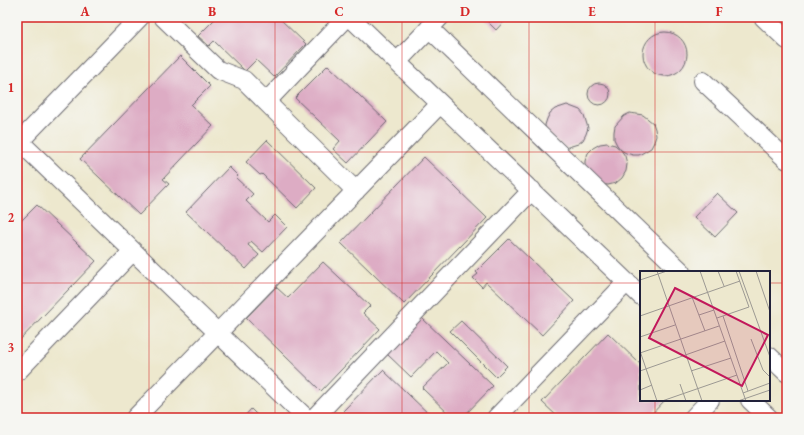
<svg xmlns="http://www.w3.org/2000/svg" width="804" height="435" font-family="'EB Garamond',serif">
  <style>
    .building { fill: #ddacc4 }
    .lines { fill: none; stroke-linecap: round; stroke-linejoin: round }
    .minor-casing { stroke: #69676e; stroke-width: 20 }
    .minor { stroke: #fff; stroke-width: 18 }
    .grid { fill: none; stroke: #d62828; stroke-width: 1; stroke-opacity: 0.55 }
    .inset-road { fill: none; stroke: #9c9993; stroke-width: 1 }
    .view { fill: #c2185b; fill-opacity: 0.15; stroke: #c2185b; stroke-width: 2 }
    .inset-edge { fill: none; stroke: #22223b; stroke-width: 2 }
    .neatline { fill: none; stroke: #d62828; stroke-width: 1.5 }
    .grid-label { font-size: 13px; text-anchor: middle; font-weight: bold; fill: #d62828 }
  </style>
  <rect width="100%" height="100%" fill="#f6f6f2"/>
  <filter id="ink" filterUnits="userSpaceOnUse"><feTurbulence type="fractalNoise" baseFrequency=".025" numOctaves="2"/><feDisplacementMap in="SourceGraphic" scale="8" xChannelSelector="R" yChannelSelector="G"/><feConvolveMatrix kernelMatrix="1 2 1 2 8 2 1 2 1" color-interpolation-filters="sRGB"/></filter>
  <filter id="wash" filterUnits="userSpaceOnUse"><feTurbulence type="fractalNoise" baseFrequency=".012" numOctaves="4" result="noise"/><feDisplacementMap in="SourceGraphic" scale="16" xChannelSelector="R" yChannelSelector="G"/><feGaussianBlur stdDeviation="0.9" result="paint"/><feColorMatrix in="noise" values="0 0 0 0 0 0 0 0 0 0 0 0 0 0 0 0 0 1.4 0 .05"/><feComposite in="paint" operator="in"/></filter>
  <g filter="url(#wash)">
    <rect width="100%" height="100%" fill="#ede8ce"/>
    <g id="blocks">
      <path class="building" d="M217,17h61l28,27 -32,33 -18,-17 -11,11 -31,-30 -5,5 -11,-10z
        M483,17h25l-12,13z
        M643 54a22 22 0 1 1 44 0a22 22 0 1 1-44 0Z
        M180,56l30,30 -19,19 22,21 -50,53 6,5 -30,31 -59,-56z
        M328,65l59,57 -39,41 -15,-14 7,-8 -45,-43z
        M588 94a11 11 0 1 1 22 0a11 11 0 1 1-22 0Z
        M567,105l13,5 4,5 4,13 -2,6 -3,6 -5,4 -13,4 -19,-16 -1,-7 2,-6 3,-6 5,-4z
        M630,113l13,2 10,8 2,6 1,7 -2,6 -3,6 -12,7h-6l-7,-2 -5,-3 4,6 2,8 -1,7 -4,7 -6,5 -8,2 -8,-1 -15,-15v-8l3,-8 5,-5 7,-4 7,-1 8,2 6,5 -4,-5 -3,-6v-7l1,-6 9,-10z
        M267,140l49,48 -19,20 -35,-34 -2,1 -14,-13z
        M424,157l63,61 -83,86 -63,-61z
        M229,167l9,9 -2,2 17,16 -7,7 22,21 7,-7 12,12 -24,25 -12,-11 -3,4 11,10 -13,14 -60,-57z
        M717,193l21,20 -23,24 -21,-20z
        M37,205l59,56 -79,82v-118z
        M509,239l65,62 -32,34 -56,-53 -4,5 -9,-9 5,-4 -2,-2z
        M323,262l47,44 -7,7 17,16 -59,62 -75,-73 30,-31 12,11z
        M422,318l71,68 -31,32h-9l-31,-30 26,-25 -12,-12 -25,26 -24,-23z
        M461,321l46,45 -11,11 -46,-46z
        M608,333l33,32v35h24l-17,18h-89l-17,-16z
        M383,370l50,48h-83l-7,-7z
        M251,409l9,9h-17z"/>
    </g>
  </g>
  <g filter="url(#ink)">
    <use href="#blocks" fill-opacity="0" stroke="#69676e" stroke-width="1"/>
    <g class="lines">
      <defs>
        <path id="minor" d="M163,17l55,53 26,10 112,111
          M350,17l291,279
          M763,17l24,23
          M429,28l253,244
          M397,62l43,-45
          M703,81l84,79
          M266,102l81,-85
          M17,139l289,279
          M17,144l123,-127
          M769,356l18,17
          M17,372l116,-121
          M750,400l19,18
          M135,418l305,-314
          M314,418l218,-228
          M496,418l131,-136
          M693,418l17,-18"/>
      </defs>
      <use href="#minor" class="minor-casing"/>
      <use href="#minor" class="minor"/>
    </g>
  </g>
  <path class="grid" d="M149,17v401M275,17v401M402,17v401M529,17v401M655,17v255M17,152h770M17,283h624M769,283h18M655,400v18"/>
  <g transform="translate(640 271)">
    <rect width="130" height="130" fill="#ede8ce"/>
    <path class="inset-road" d="M17,0l45,130M60,0l46,130M78,0l6,15M99,0l31,86M116,0l14,41M0,9l27,-9M52,26l13,34M59,44l15,-5M0,45l100,-35M83,45l25,75M77,47l32,-11 -13,-36M0,66l35,-12M111,68l12,31 7,7M0,80l17,50M0,82l79,-27M0,100l85,-30M51,100l40,-13M40,113l6,17M0,119l12,-5M103,122l27,-10M22,130l75,-26M98,130l32,-11"/>
    <path class="view" d="M35,17l93,47 -26,51 -93,-48z"/>
    <rect width="130" height="130" class="inset-edge"/>
  </g>
  <rect width="804" height="435" fill="none" stroke="#f6f6f2" stroke-width="44"/>
  <rect x="22" y="22" width="760" height="391" class="neatline"/>
  <g class="grid-label">
    <text x="85" y="16">A</text>
    <text x="212" y="16">B</text>
    <text x="339" y="16">C</text>
    <text x="465" y="16">D</text>
    <text x="592" y="16">E</text>
    <text x="719" y="16">F</text>
    <text x="11" y="92">1</text>
    <text x="11" y="222">2</text>
    <text x="11" y="352">3</text>
  </g>
</svg>
